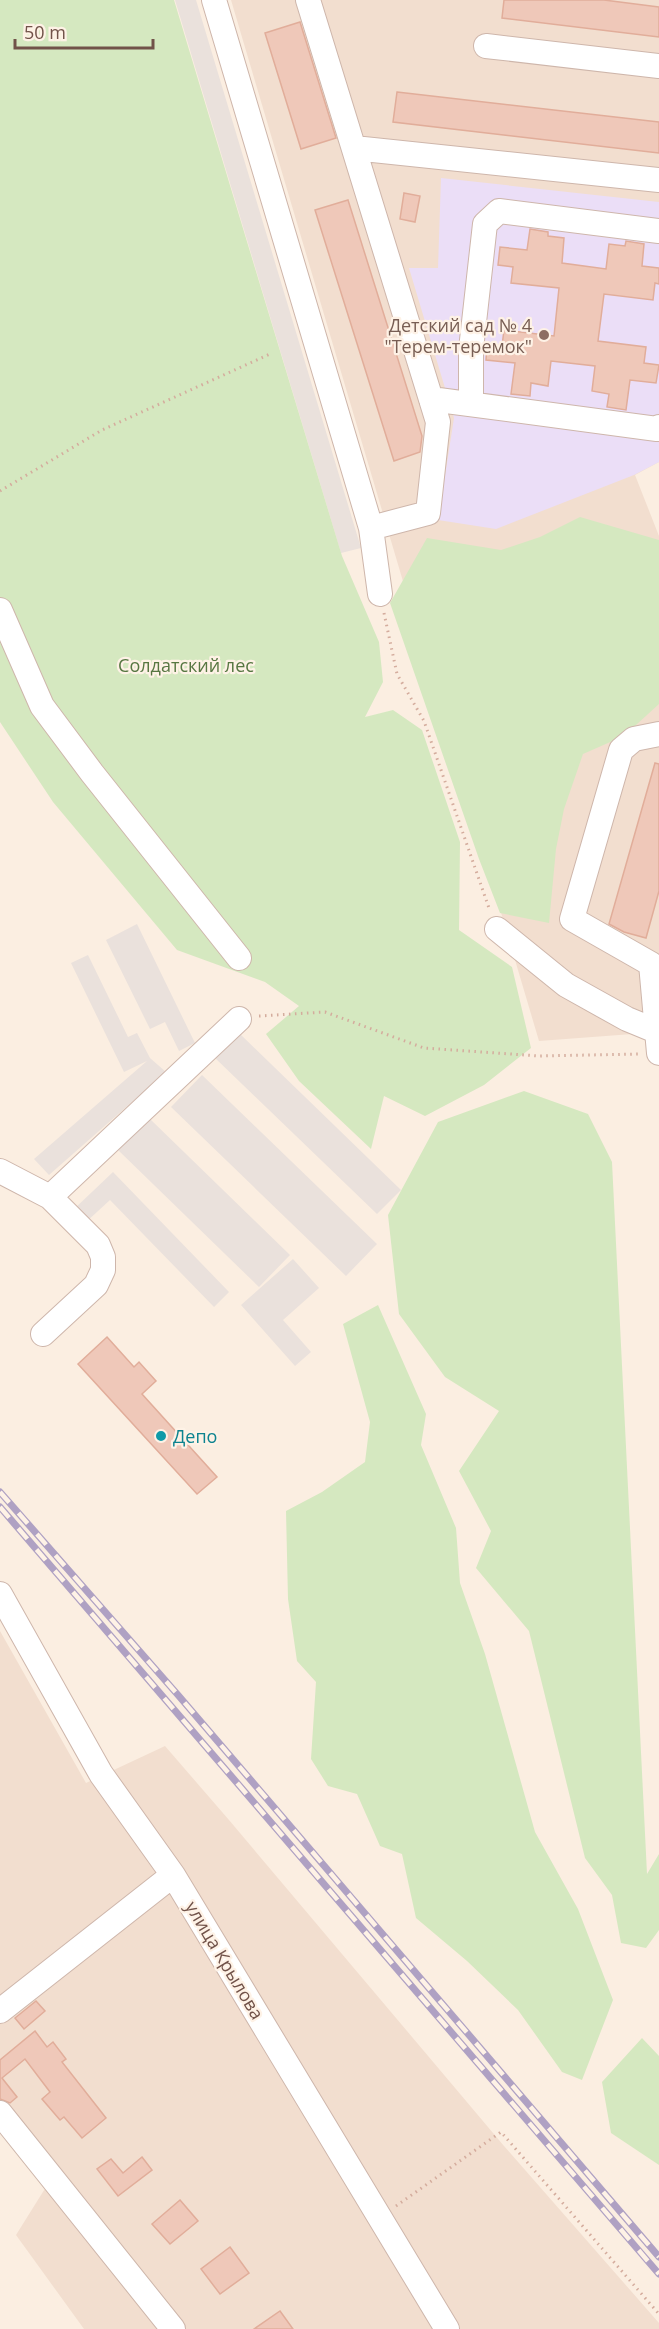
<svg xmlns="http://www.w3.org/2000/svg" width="659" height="2329" font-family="'Open Sans',sans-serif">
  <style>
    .residential { fill: #f2decf }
    .industrial { fill: #eae1dc }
    .education { fill: #ebdef7 }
    .green { fill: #d5e8c0 }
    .building { fill: #efc8b9; stroke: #e1ad9a; stroke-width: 1.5 }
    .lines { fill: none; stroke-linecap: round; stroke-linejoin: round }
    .minor-casing { stroke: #ceb6ab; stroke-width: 26 }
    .path { stroke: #d4ac9d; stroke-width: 3; stroke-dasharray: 1.5 4.5; stroke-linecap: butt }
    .minor { stroke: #fff; stroke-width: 24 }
    .rail-casing { stroke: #afa1c3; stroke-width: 7 }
    .rail { stroke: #fef2e6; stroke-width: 4.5; stroke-dasharray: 14; stroke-linecap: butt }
    .education-dot { fill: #8d6e63; stroke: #fef2e6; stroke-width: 2 }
    .culture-dot { fill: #0f9aa8; stroke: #fef2e6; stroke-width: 2 }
    .labels { text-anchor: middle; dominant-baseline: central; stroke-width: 4.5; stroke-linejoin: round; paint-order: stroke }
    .education-label { font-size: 18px; fill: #785e54; stroke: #fef2e6; text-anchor: end }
    .park-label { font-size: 18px; fill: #577742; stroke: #fef2e6 }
    .culture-label { font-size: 18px; fill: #0d838f; stroke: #fef2e6; text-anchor: start }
    .street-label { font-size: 18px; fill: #715249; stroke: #fef2e6 }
  </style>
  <rect width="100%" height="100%" fill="#fbeee1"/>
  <path class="residential" d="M231,0h428v462l-24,13 24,61v496l-120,9z
    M0,1631l86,152 79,-37 64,74 275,326 155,177v6h-575l-68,-94 35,-56 -51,-62z"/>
  <path class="industrial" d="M175,0h21l165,548 -20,5z
    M137,924l58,119 -16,8 -14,-29 -15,7 -44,-89z
    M88,955l40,82 9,-4 13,25 16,14 -117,103 -15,-16 113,-98 -23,11 -53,-109z
    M238,1032l163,158 -24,24 -163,-157z
    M202,1075l175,169 -31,32 -175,-169z
    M149,1118l141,137 -31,32 -141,-137z
    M113,1172l116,120 -15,15 -104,-107 -25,23 -12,-13z
    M293,1259l26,29 -36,32 28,32 -16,14 -54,-61z"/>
  <path class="education" d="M441,178l218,24v260l-25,13 -138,54 -58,-9 16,-102 -45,-150h29z"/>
  <path class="green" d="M0,0h174l168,556 37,86 4,40 -18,35 28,-7 29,20 38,112 -1,88 53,37 19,81 -47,37 -59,31 -41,-20 -13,53 -72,-68 -33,-47 33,-28 -34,-24 -88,-32 -124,-148 -53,-80z
    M580,517l79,23v164l-35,32 -41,18 -19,55 -8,40 -7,74 -49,-10 -21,-54 -89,-256 37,-65 74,12 39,-13z
    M524,1091l64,23 24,48 35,712 12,-20v76l-13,18 -25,-5 -9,-48 -27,-37 -56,-227 -53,-63 15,-37 -32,-60 40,-60 -54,-34 -46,-63 -11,-99 50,-93z
    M378,1305l48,109 -5,31 35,83 4,55 25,71 50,178 43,77 35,91 -31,80 -20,-8 -44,-62 -51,-49 -51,-43 -14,-64 -22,-8 -23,-52 -29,-8 -17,-27 5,-77 -19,-21 -9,-62 -2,-88 36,-19 43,-30 5,-40 -27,-98z
    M642,2038l17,18v109l-48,-32 -9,-51z"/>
  <path class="building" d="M504,0h100l55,7v30l-157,-19z
    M300,22l36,116 -35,11 -36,-116z
    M397,92l262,30v31l-266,-31z
    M404,193l16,3 -5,26 -15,-3z
    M348,200l74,236 -2,16 -26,9 -79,-251z
    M530,229l18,3v4l16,2 -2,25 44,6 3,-25 16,2 1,-5 18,3 -2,22 17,2v16l-4,-1 -2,17 -49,-6 -6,47 48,6 -2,16 15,2 -3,18 -26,-3 -4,30 -19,-3 2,-13 -17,-3 3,-25 -44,-5 -3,25 -17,-3 -1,13 -19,-2 4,-31 -29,-3 1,-16 15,2 2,-16 50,6 5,-48 -48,-5 2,-16 -15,-2 2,-18 27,3z
    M655,763l4,1v127l-13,47 -22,-6 -15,-8z
    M107,1337l27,30 5,-5 17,19 -14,13 75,83 -20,17 -119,-130z
    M36,2001l9,10 -21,18 -9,-11z
    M35,2031l12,16 6,-5 13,17 -4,3 44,56 -24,20 -18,-21 -4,3 -18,-21 8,-7 -25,-33 -23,19 15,19 -7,6 -10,-4v-39z
    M142,2157l10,13 -34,26 -21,-27 14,-10 12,14z
    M180,2200l18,21 -28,23 -18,-20z
    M230,2247l19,26 -29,21 -19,-25z
    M280,2311l13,18h-39z"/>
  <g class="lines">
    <defs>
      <path id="minor" d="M214,0l157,528 57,-15 10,-91 -130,-422
        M486,46l173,20
        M354,148l305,32
        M431,399l226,30 2,-2
        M471,404v-55l14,-125 14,-13 160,20
        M371,528l9,66
        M0,610l42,96 50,67 147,185
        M659,734l-25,5 -13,11 -49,169 79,45 8,89
        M497,929l69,56 61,34 29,12
        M0,1171l50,26 48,48 5,12v13l-7,15 -53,49
        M50,1197l189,-178
        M0,1594l101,180 72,101 274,454
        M0,2011l173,-136
        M0,2113l173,216"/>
    </defs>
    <use href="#minor" class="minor-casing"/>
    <path class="path" d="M0,491l102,-61 168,-76
      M384,613l13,61 27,47 66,190
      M259,1016l66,-4 99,36 115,8 100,-2
      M396,2206l105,-74 158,182"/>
    <use href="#minor" class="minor"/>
    <defs>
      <path id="rail" d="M0,1492l178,203 481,562
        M0,1507l659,767"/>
    </defs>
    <use href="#rail" class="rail-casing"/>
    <use href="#rail" class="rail"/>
  </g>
  <circle class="education-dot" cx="544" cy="335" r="6"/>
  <circle class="culture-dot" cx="161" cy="1436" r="6"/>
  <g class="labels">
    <g class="education-label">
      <text x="532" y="325">Детский сад № 4<tspan x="532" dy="21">"Терем-теремок"</tspan></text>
    </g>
    <g class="park-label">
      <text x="186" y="665">Солдатский лес</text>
    </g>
    <g class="culture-label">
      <text x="173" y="1436">Депо</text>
    </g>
    <g class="street-label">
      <text transform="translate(225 1960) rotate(59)">улица Крылова</text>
    </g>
  </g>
  <path d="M15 39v9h138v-9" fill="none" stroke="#715249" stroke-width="3"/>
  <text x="24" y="39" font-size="18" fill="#715249" stroke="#fef2e6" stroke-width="4.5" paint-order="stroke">50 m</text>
</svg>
